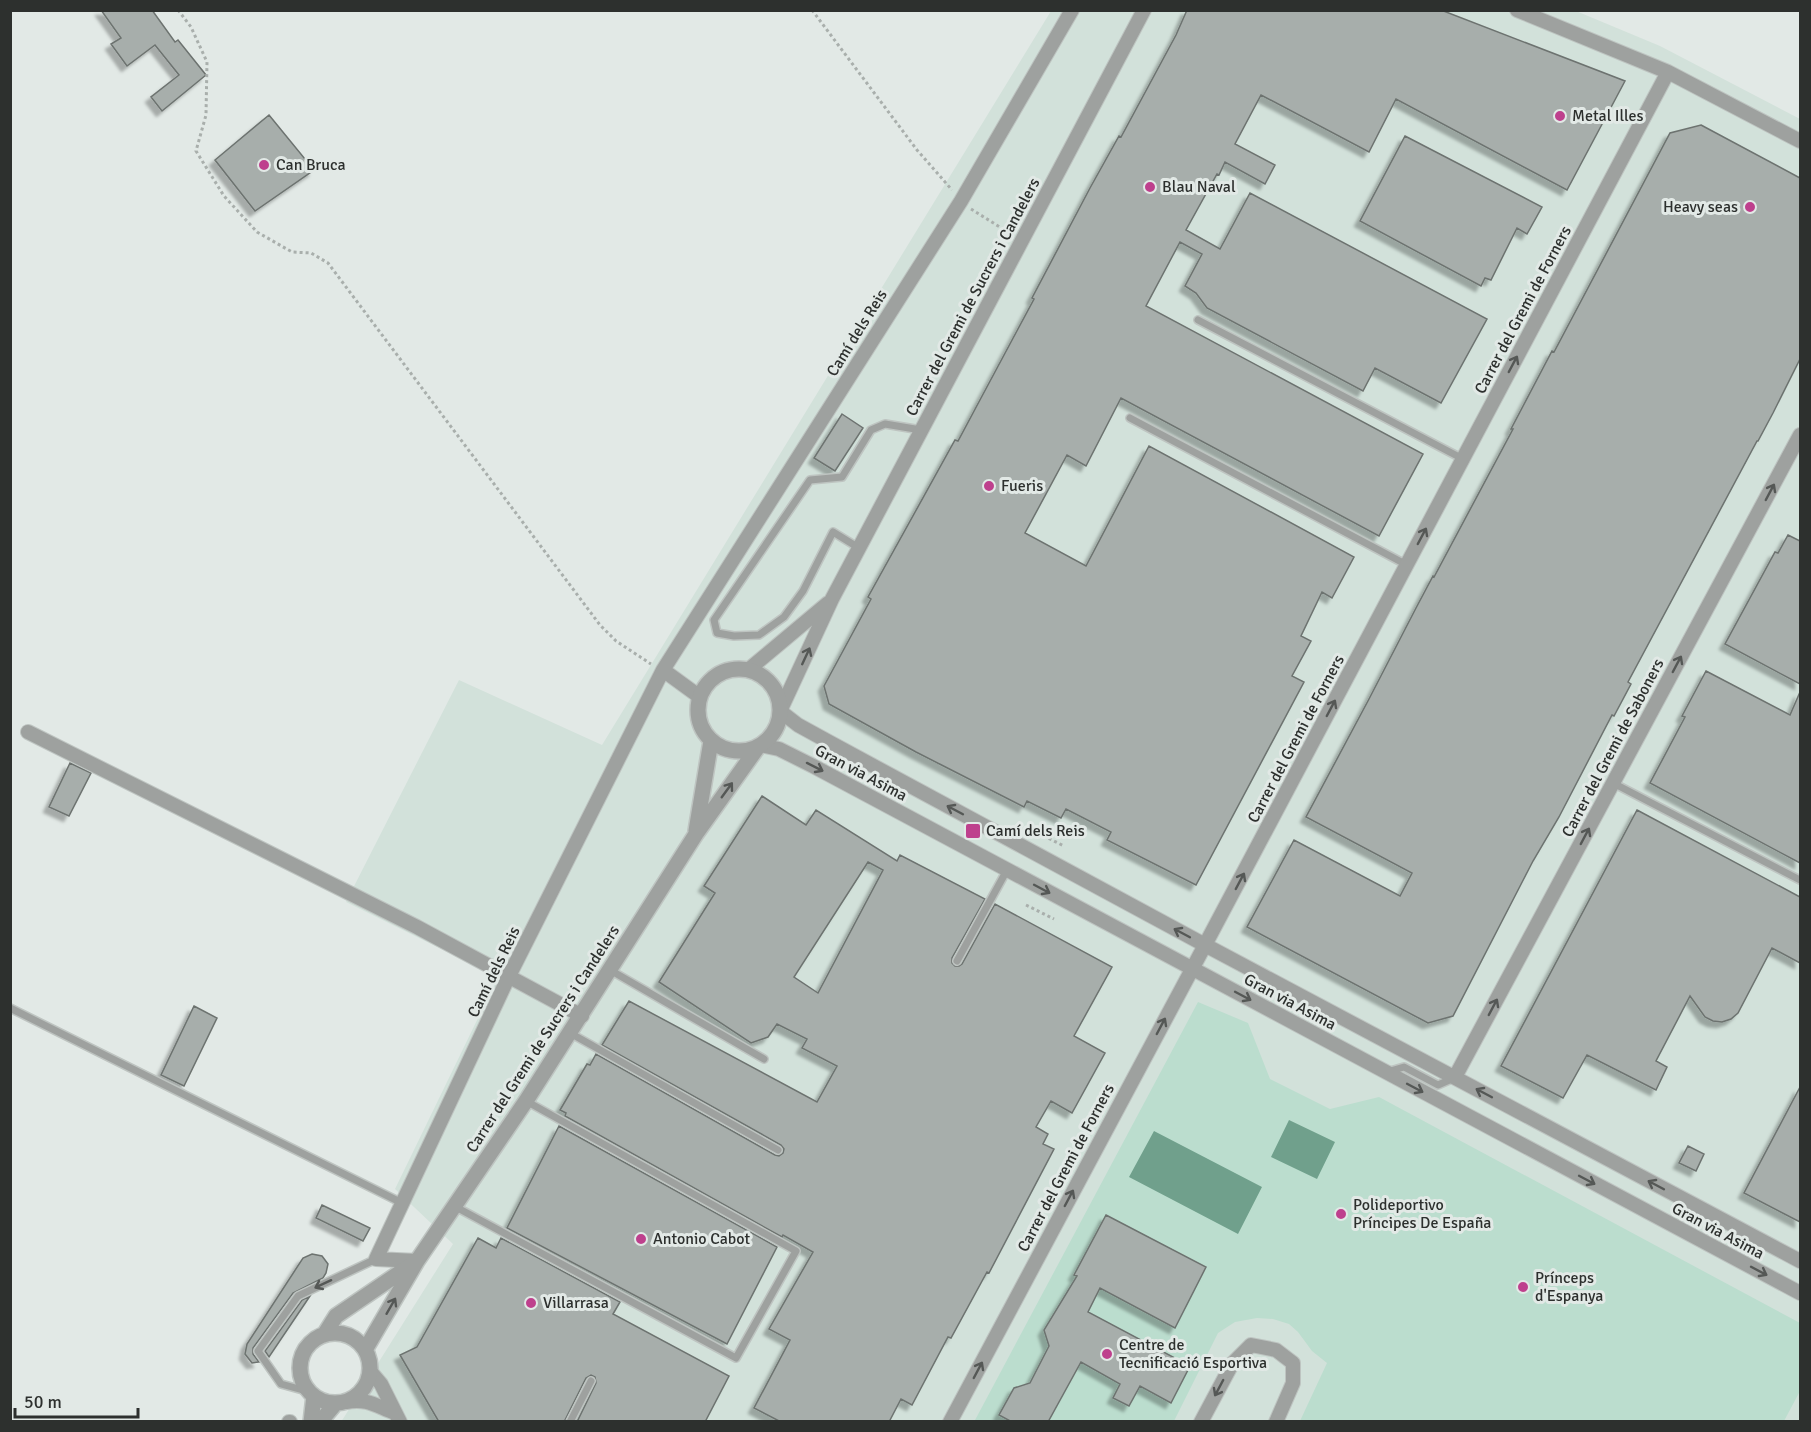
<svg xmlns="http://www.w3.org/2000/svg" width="1811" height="1432" font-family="Signika,sans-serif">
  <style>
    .built { fill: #d2e1da }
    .green { fill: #bbddce }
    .water { fill: #70a08c }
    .building { fill: #a7aeab; stroke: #6d7370; stroke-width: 1.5; fill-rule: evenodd; filter: url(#shadow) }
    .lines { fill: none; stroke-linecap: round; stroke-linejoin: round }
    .service-casing { stroke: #bec4c1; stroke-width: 10 }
    .minor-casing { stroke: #bec4c1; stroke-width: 16 }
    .tertiary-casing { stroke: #bec4c1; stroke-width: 18 }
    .path { stroke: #a9afac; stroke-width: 3; stroke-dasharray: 3 3; stroke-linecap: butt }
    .service { stroke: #9ea19f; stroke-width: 7 }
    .minor { stroke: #9ea19f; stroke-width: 14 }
    .tertiary { stroke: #9ea19f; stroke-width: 15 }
    .oneway { stroke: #555856 }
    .poi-dot { fill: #be408d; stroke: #e2e9e6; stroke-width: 2 }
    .labels { text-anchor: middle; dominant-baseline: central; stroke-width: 6; stroke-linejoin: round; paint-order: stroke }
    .poi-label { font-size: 16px; fill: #2d302e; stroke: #e2e9e6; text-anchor: start }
    .street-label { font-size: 16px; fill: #2d302e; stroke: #e2e9e6 }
  </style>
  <defs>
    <filter id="shadow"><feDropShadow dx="-5.5" dy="5.5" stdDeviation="1.5" flood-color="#0004"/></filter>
  </defs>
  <rect width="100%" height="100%" fill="#e2e9e6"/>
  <path class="built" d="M1051,11h525l84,35 140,73v1302l-1459,1 112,-178 -58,-55 103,-212 -152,-75 113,-222 143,65z"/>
  <path class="green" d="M1198,1002l50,21 22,56 60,30 49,-12 421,226v68l-16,30h-484l27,-58 -15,-12 -14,-19 -9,-8 -16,-5 -16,-1 -22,4 -17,11 -44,88 -200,1z"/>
  <path class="water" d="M1289,1120l46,22 -18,37 -46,-22z
    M1154,1131l108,56 -24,47 -109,-57z"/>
  <path class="building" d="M101,10h51l23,32 3,-2 28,35 -44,36 -11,-14 28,-22 -24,-30 -28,21 -16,-22 10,-6z
    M1187,10h254l184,71 -58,109 -171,-91 -27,53 -108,-57 -26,49 40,21 -10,19 -40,-22 -6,13 -2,-1 -31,56 34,19 30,-56 237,126 -46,84 -66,-35 -12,23 -156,-83 -11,-15 -11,-7 17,-32 -22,-12 -34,64 277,148 -44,82 -258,-138 -35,68 -19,-11 -42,78 61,33 63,-120 205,111 -22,41 -10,-6 -21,44 10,5 -19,35 12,6 -108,203 -89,-45 4,-8 -45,-23 -5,9 -34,-17 -3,6 -108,-55 -87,-48 -5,-18 47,-87 -3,-2 87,-157 3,1 23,-43 53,-99 -2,-1 58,-110 29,-52 2,1 55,-102z
    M269,115l45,55 -59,41 -40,-51z
    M1701,125l99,53v181l-27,54 -15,28h-1l-129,241 3,2 -17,32 -2,-1 -53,102 -26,44 -80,155 -25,7 -181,-96 47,-87 106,56 12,-23 -106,-56 63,-118 47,-91 17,-32 1,1 79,-148h-2l41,-78 2,1 116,-219z
    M1405,136l137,71 -15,27 -10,-6 -26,52 -6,-2 -4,8 -121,-65z
    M842,414l21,14 -28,43 -21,-13z
    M1788,535l12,6v143l-75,-40 50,-92 3,1z
    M1706,671l84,44 10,-23v171l-150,-80 35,-66 -3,-1z
    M70,763l21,10 -22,43 -20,-9z
    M762,796l44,29 10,-15 81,51 3,-6 85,44 -33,59v5l3,3h4l3,-2 33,-60 117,63 -38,69 31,17 -33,60 -21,-12 -15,26 12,7 -5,10 11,5 -65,124 -2,-1 -36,66 -3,-1 -36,68 -11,-6 -12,23h-108l-27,-14 36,-68 -21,-11 44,-77 -30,-17 -1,2 -217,-121 1,-3 -6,-3 27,-46 3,1 6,-11 179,101 4,1 4,-3 1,-4 -3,-4 -179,-100 27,-44 188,101 20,-36 -35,-18 5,-9 -30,-15 -9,13 -17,6 -92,-61 56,-89 -11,-7zM868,862l15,8 -65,123 -24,-16z
    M1637,810l163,87v66l-28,-15 -34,65 -7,6 -9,3 -9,-1 -8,-4 -15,-21 -34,65 11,6 -11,23 -69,-35 -24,43 -62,-32z
    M194,1006l23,12 -33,68 -23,-11z
    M1800,1087v135l-56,-29z
    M559,1126l218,121 -50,97 -220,-116z
    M1688,1146l16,8 -8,17 -17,-8z
    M322,1205l48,23 -7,13 -47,-23z
    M1106,1215l100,52 -31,61 -75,-40 -12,24 102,54 -19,37 -31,-17 -11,20 -16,-8 7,-14 -39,-22 -33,60h-36l-13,-7 15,-27 16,-5 19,-37 -5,-16 33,-54 -3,-1z
    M478,1238l18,10 5,-10 119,64 -7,12 116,62 -24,46h-128l19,-39 -1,-6 -4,-2 -5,3 -22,44h-125l-39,-67 17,-8z
    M312,1254l10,2 6,8 -2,9 -3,5 -30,15 -40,55v6l6,8 -7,1 -7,-9 2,-10 56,-86z
    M310,1296l-41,61 -4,-6 37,-51z"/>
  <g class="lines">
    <defs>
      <path id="service" d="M1198,320l265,139
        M1130,418l277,147
        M859,548l-26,-16 -30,59 -19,26 -25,18 -25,1 -17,-3 -3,-13 96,-140 32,-3 29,-47 14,-6 36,6
        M1613,783l187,97
        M957,961l50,-91
        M610,970l154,89
        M10,1008l392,195
        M570,1033l208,117
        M1387,1072l17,-5 34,18 16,-7
        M454,1206l282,152 60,-107 -270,-150
        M310,1392l-29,-8 -23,-33 40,-55 78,-37
        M570,1422l21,-41"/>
      <path id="minor" d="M1517,10l151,62 132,69
        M748,670l80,-67
        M700,697l-37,-27 298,-469 111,-191
        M781,709l51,-110 312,-589
        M780,711l18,14 31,17 376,203 595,316
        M28,732l389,195 165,89
        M761,745l18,4 34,17 987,527
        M1455,1077l345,-642
        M417,1261l-41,-2 133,-283 154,-306
        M370,1371l11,13 19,38
        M346,1402c22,-4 30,4 49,11
        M289,1422h1
        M950,1422l255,-477 463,-873
        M1201,1422l31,-58 19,-19 25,5 17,13v20l-17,39"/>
      <path id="tertiary" d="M698 710a41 41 0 1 1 82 0a41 41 0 1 1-82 0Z
        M696,831l15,-90
        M300 1368a35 35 0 1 1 70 0a35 35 0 1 1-70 0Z
        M324,1335l12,-19 78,-53
        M365,1350l52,-89 109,-160 170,-267 62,-87
        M311,1422l3,-26
        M320,1422l16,-19"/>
    </defs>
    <use href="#service" class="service-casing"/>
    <use href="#minor" class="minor-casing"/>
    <use href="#tertiary" class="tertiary-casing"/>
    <path class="path" d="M178,10l13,17 16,35 -1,53 -10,36 28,45 33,36 35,20 19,1 17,10 272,362 16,16 35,23
      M812,10l105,140 35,40
      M971,209l40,25
      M1038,833l26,13
      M1026,905l28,14"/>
    <use href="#service" class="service"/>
    <use href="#minor" class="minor"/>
    <use href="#tertiary" class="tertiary"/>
  </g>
  <defs><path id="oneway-shaft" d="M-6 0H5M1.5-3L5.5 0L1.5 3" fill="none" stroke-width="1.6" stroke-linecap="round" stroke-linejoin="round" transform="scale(1.5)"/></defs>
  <g class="oneway">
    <use href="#oneway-shaft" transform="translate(1513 364) rotate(-62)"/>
    <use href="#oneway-shaft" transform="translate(1770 492) rotate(-62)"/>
    <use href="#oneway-shaft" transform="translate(1422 536) rotate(-62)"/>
    <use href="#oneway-shaft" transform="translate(806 656) rotate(-65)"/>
    <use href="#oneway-shaft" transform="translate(1677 664) rotate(-62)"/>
    <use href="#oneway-shaft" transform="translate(1331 708) rotate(-62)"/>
    <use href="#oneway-shaft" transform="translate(815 767) rotate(27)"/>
    <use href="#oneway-shaft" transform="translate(727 790) rotate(-54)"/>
    <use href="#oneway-shaft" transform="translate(955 810) rotate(-152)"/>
    <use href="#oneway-shaft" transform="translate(1585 836) rotate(-62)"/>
    <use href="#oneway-shaft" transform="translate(1240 881) rotate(-62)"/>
    <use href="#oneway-shaft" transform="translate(1042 889) rotate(28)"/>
    <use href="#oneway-shaft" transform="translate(1182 933) rotate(-152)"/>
    <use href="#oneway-shaft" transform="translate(1243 996) rotate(28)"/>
    <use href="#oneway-shaft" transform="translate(1493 1007) rotate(-62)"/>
    <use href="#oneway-shaft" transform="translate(1161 1026) rotate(-62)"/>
    <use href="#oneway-shaft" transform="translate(1415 1088) rotate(28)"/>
    <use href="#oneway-shaft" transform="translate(1484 1093) rotate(-152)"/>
    <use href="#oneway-shaft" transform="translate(1587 1180) rotate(28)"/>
    <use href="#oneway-shaft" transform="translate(1656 1185) rotate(-152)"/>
    <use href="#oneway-shaft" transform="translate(1069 1198) rotate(-62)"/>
    <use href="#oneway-shaft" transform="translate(1759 1271) rotate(28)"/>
    <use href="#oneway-shaft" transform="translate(323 1284) rotate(155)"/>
    <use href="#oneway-shaft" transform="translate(391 1306) rotate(-60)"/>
    <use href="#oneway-shaft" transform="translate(978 1370) rotate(-62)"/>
    <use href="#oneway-shaft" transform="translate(1219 1388) rotate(118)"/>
  </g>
  <g class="poi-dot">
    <circle cx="1560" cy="116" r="6"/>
    <circle cx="264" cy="165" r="6"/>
    <circle cx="1150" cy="187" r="6"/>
    <circle cx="1750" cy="207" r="6"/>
    <circle cx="989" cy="486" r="6"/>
    <rect x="965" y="823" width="16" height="16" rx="3"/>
    <circle cx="1341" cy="1214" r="6"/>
    <circle cx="641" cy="1239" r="6"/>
    <circle cx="1523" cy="1287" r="6"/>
    <circle cx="531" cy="1303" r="6"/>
    <circle cx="1107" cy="1354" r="6"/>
  </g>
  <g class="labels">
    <g class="poi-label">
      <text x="1572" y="116">Metal Illes</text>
      <text x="276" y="165">Can Bruca</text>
      <text x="1162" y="187">Blau Naval</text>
      <text x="1738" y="207" text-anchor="end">Heavy seas</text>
      <text x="1001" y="486">Fueris</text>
      <text x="986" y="831">Camí dels Reis</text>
      <text x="1353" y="1205">Polideportivo<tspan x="1353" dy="18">Príncipes De España</tspan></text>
      <text x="653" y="1239">Antonio Cabot</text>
      <text x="1535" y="1278">Prínceps<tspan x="1535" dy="18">d'Espanya</tspan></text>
      <text x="543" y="1303">Villarrasa</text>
      <text x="1119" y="1345">Centre de<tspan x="1119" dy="18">Tecnificació Esportiva</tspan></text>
    </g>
    <g class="street-label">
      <text transform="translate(973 297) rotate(-62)">Carrer del Gremi de Sucrers i Candelers</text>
      <text transform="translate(1523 310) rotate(-62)">Carrer del Gremi de Forners</text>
      <text transform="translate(857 333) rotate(-58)">Camí dels Reis</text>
      <text transform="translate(1296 739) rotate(-62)">Carrer del Gremi de Forners</text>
      <text transform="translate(1613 748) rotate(-62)">Carrer del Gremi de Saboners</text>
      <text transform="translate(861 773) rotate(28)">Gran via Asima</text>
      <text transform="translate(494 972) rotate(-64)">Camí dels Reis</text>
      <text transform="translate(1290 1002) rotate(28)">Gran via Asima</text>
      <text transform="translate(543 1039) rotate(-57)">Carrer del Gremi de Sucrers i Candelers</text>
      <text transform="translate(1066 1168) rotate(-62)">Carrer del Gremi de Forners</text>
      <text transform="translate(1718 1231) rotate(28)">Gran via Asima</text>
    </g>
  </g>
  <rect width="1811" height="1432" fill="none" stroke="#2d302e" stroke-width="24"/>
  <path d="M15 1408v9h123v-9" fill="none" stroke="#2d302e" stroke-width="3"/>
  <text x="24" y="1408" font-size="18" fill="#2d302e" stroke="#e2e9e6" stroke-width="4.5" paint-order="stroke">50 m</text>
</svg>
